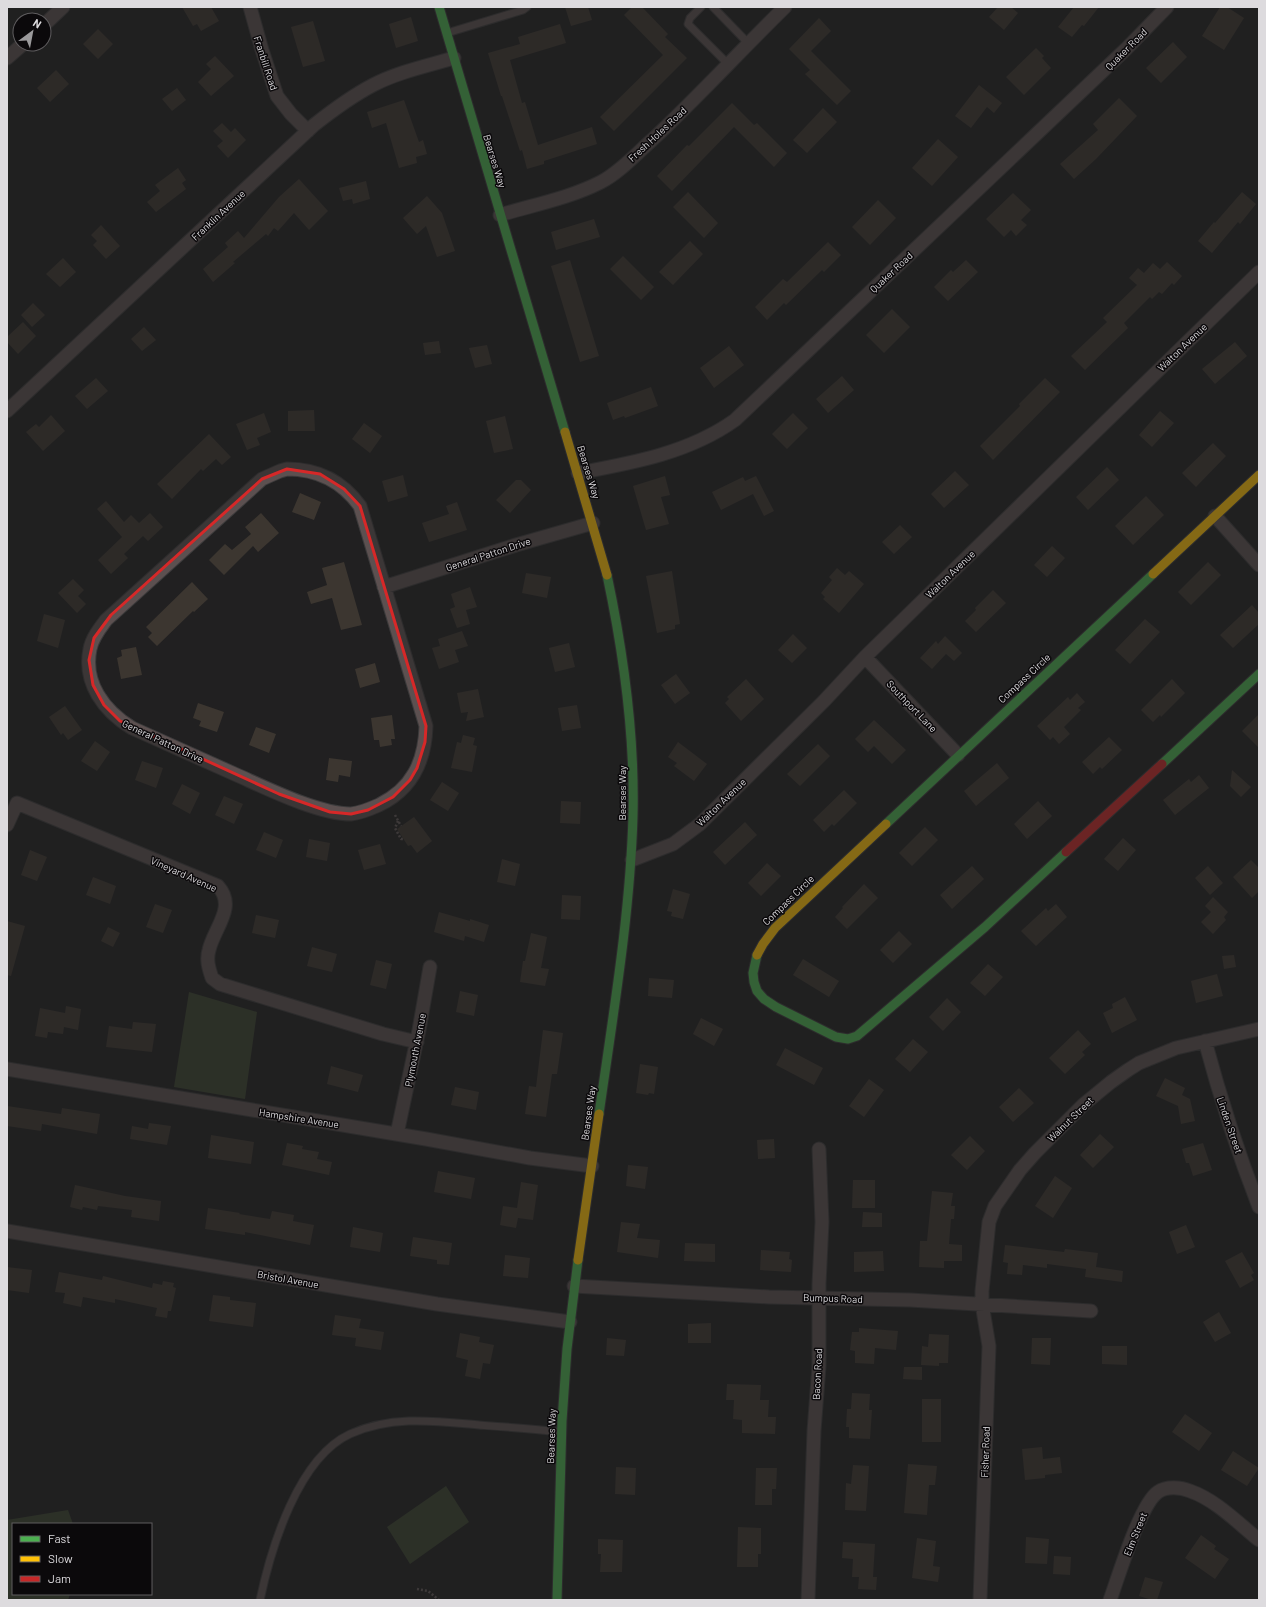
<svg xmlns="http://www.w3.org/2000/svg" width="1266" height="1607" font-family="Barlow,sans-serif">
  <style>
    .green { fill: #3a4330 }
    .building { fill: #3c3630 }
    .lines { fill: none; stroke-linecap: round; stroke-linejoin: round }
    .lane-casing { stroke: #3b3a3b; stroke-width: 9 }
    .street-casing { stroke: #3b3a3b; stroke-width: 15 }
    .fast-casing { stroke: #3b3a3b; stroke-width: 11 }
    .slow-casing { stroke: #3b3a3b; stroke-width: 11 }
    .jam-casing { stroke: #3b3a3b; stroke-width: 11 }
    .path { stroke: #605858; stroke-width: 2.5; stroke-dasharray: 2 2; stroke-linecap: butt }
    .lane { stroke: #5c5050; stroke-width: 7 }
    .street { stroke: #5c5050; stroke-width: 13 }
    .fast { stroke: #4caf50; stroke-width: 9 }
    .slow { stroke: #ffc107; stroke-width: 9 }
    .jam { stroke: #c62828; stroke-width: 9 }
    .marked { fill: none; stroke: #d62828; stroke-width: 3; stroke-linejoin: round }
    .labels { text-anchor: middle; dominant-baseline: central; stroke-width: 3; stroke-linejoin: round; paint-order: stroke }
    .street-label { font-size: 10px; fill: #dddbde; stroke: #0b090b }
  </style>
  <rect width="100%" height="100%" fill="#212021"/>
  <path class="green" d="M189,992l68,20 -12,87 -71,-12z
    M446,1486l23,36 -59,42 -23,-37z
    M68,1510l5,14h-60v70h57l-2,6h-61v-80z"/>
  <path class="building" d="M182,7h29l8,14 -18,10 -4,-7 -4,2z
    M565,7h23l4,13 -21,6z
    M632,7h10l26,27 -3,3 22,21 -73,73 -14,-14 63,-62 -39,-40z
    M998,7h13l7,6 -14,17 -15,-13z
    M1074,7h25l-15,19 -2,-1 -10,12 -14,-10z
    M1220,7h7l17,11 -20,32 -22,-14z
    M411,17l7,24 -22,7 -7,-24z
    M819,18l12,13 -20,20 40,40 -14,14 -32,-31 5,-4 -21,-21z
    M313,21l12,40 -22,6 -12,-40z
    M560,24l6,19 -56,17 12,43 3,-1 13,43 54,-18 5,17 -53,17v3l-17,5 -5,-19 -2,1 -18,-55h-1l-13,-43 32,-9 -2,-7z
    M98,29l15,15 -15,15 -15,-15z
    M1173,42l14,15 -26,26 -15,-15z
    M1036,48l8,8 -2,2 9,10 -27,27 -18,-18z
    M215,56l19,20 -23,20 -13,-14 13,-13 -5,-5z
    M56,70l13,14 -19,18 -13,-14z
    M979,85l23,18 -8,10 -7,-6 -16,21 -16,-12z
    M177,88l9,12 -14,11 -10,-12z
    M1119,98l18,18 -41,43 -22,20 -14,-15 38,-34 -5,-6z
    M404,100l15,42 4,-2 4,14 -11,3 1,6 -18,5 -13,-45 -14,5 -5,-16z
    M732,103l22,22 3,-2 30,30 -13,14 -40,-40 -62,64 -15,-15 30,-31 2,1z
    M823,108l14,14 -30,31 -14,-13z
    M222,123l9,9 4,-4 11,12 -18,18 -11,-12 6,-5 -10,-10z
    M938,139l20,18 -26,29 -20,-18z
    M178,168l8,12 -4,3 4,6 -30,23 -9,-10 13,-11 -5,-6z
    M299,179l29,32 -19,19 -15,-17 -16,18 -4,-3 -6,8 -2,-2 -33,28 2,1 -22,19 -10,-13 25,-22 -3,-4 13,-12 6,7 35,-41z
    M366,181l4,18 -17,5 -1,-5 -9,2 -4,-13z
    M688,192l30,31 -14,15 -31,-31z
    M1242,192l14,12 -16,20 -2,-2 -26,31 -14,-12 16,-19 1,1z
    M1013,193l18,17 -10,10 6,5 -11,11 -5,-6 -7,7 -18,-18z
    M427,196l15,17 13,38 -18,6 -11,-31 -9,8 -14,-16z
    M878,200l18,18 -26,27 -18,-18z
    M594,219l6,18 -44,13 -5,-18z
    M101,225l19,21 -14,13 -13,-14 4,-4 -6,-6z
    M690,241l13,13 -30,31 -14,-13z
    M828,242l13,13 -17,17 -2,-2 -36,35 -2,-2 -17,17 -12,-13 28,-28 4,3z
    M623,256l31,31 -13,13 -31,-31z
    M63,258l13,14 -16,15 -14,-13z
    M570,260l29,96 -19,6 -29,-96z
    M966,260l12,12 -30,29 -14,-14 17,-17 2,2z
    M1167,262l15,14 -8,9 -2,-2 -10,11 -3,-2 -7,7 -2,-2 -26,26 4,5 -43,42 -14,-14 36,-34 -4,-4 34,-33 -8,-7 9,-10 6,5 9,-10 7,6z
    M33,303l12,12 -13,12 -11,-12z
    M892,309l18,18 -26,26 -18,-18z
    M23,322l13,14 -18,18 -11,-12v-5z
    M144,327l12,13 -14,11 -11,-12z
    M439,341l2,12 -16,2 -2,-12z
    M1235,342l12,14 -32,28 -13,-15z
    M487,345l5,19 -17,4 -6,-20z
    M729,346l15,19 -30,23 -14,-20z
    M842,376l12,14 -26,23 -12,-14z
    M96,378l12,13 -21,18 -12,-13z
    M1045,378l15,14 -67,68 -13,-14 40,-40 -1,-2z
    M651,387l7,19 -33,12 -1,-2 -11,4 -6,-17z
    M314,410l1,21h-27v-20z
    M1160,411l14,12 -22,24 -13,-12z
    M264,413l7,19 -14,6 3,7 -13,5 -11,-26z
    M793,413l15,15 -21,21 -15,-15z
    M51,415l14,16 -22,20 -17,-19 10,-8 3,3z
    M505,416l8,33 -19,4 -8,-32z
    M364,423l18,13 -12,17 -18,-14z
    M209,434l22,23 -9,8 -6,-6 -13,12 -2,-2 -29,30 -15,-15z
    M1213,443l13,13 -30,31 -14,-14z
    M1107,467l12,13 -31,30 -12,-13z
    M955,471l14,14 -25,23 -13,-14z
    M403,475l5,21 -20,6 -6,-21z
    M665,476l5,19 -9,2 8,27 -23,6 -13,-44z
    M756,476l18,35 -10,5 -11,-22 -32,16 -9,-18 31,-15 2,4z
    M516,480h5l10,10 -21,23 -14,-13z
    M300,493l21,9 -7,18 -22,-8z
    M1146,496l18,19 -31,30 -18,-19z
    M106,501l18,21 7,-7 8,8 11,-10 13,14 -15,14 -5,-5 -19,18 4,4 -17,16 -13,-14 24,-23 -25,-28z
    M457,502l10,28 -38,12 -7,-19 27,-9 -3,-8z
    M261,513l18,20 -21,19 -5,-6 -29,29 -15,-15 16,-16 7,6 19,-16 -6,-7z
    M900,525l12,12 -18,17 -12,-12z
    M1052,546l13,12 -18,19 -13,-12z
    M344,562l18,63 -21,5 -9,-32 -21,6 -4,-12 20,-7 -5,-17z
    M1208,562l13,13 -30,30 -13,-13z
    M837,568l8,7 4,-4 15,13 -25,29 -16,-14 2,-2 -4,-4 11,-13 -3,-3z
    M672,571l8,53 -5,1v4l-18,4 -11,-57z
    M526,573l25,4 -4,21 -25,-5z
    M73,579l11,11 -6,6 8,8 -9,9 -19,-20z
    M192,582l16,17 -14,13 -1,-1 -36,35 -9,-9 4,-4 -6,-6z
    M470,587l7,20 -11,3 4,14 -13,4 -7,-19 5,-2 -4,-13z
    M993,590l13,13 -30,29 -11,-11 11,-11 -1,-2z
    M1252,605l7,8v11l-26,24 -13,-13z
    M44,614l21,6 -7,28 -21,-7z
    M1145,619l15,13 -30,32 -15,-14z
    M462,631l6,15 -13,4 4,12 -20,7 -7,-21 8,-2 -2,-7z
    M793,634l14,14 -15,15 -14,-13z
    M945,636l17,17 -8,8 -8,-7 -14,15 -12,-11 16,-17 2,3z
    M569,643l6,24 -20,5 -6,-24z
    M136,647l6,28 -21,4 -4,-21 5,-2 -1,-6z
    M375,663l5,19 -20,6 -5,-19z
    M676,674l14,19 -15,11 -14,-19z
    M746,679l18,20 -23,22 -16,-18 4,-4 -2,-2z
    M1172,679l13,14 -24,24 -1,-2 -7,7 -12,-12z
    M478,689l6,28 -18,4 2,-9 -7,1 -4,-20z
    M1077,693l8,9 -7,6 3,2 -17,17 6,7 -11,10 -6,-7 -3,3 -13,-14 31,-29 2,3z
    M198,703l26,9 -7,20 -18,-6 2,-5 -8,-3z
    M577,705l4,23 -19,3 -4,-23z
    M65,706l17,24 -14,10 -5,-7 -2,2 -12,-18z
    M1259,714v34l-17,-17z
    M392,715l3,24h-4l1,6 -12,2 -1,-7h-5l-3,-22z
    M874,720l32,30 -14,14 -18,-18 -6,6 -13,-13z
    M256,727l20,7 -7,19 -20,-8z
    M463,735l12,3 -2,7 4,1 -5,26 -21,-4 6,-26 4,1z
    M1109,737l13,13 -20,19 -2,-2 -7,7 -11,-12z
    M95,741l15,11 -13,19 -16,-10z
    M678,742l29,22 -13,17 -20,-15 3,-3 -9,-6z
    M818,744l12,12 -30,30 -13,-12z
    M329,758l23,3 -2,16 -11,-2 -1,7 -12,-2z
    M142,761l21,7 -7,20 -21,-8z
    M997,763l12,15 -33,28 -12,-15z
    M1232,770l19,17 -10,10 -11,-11z
    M1199,775l10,13 -34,27 -12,-15 26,-21 2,3z
    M442,782l17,11 -11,18 -18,-11z
    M182,784l18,9 -10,21 -18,-10z
    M844,790l13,13 -23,23 -2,-2 -8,8 -11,-12z
    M224,796l19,8 -9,20 -19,-9z
    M561,801l20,1 -1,22 -20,-1z
    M1038,801l14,15 -25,23 -13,-15z
    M414,817l18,24 -15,12 -6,-8 -3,1 -11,-17z
    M745,822l12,13 -32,30 -12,-13z
    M925,827l13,13 -26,26 -13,-13z
    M264,832l19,8 -7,18 -20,-8z
    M1123,838l13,12 -18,21 -14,-12z
    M309,839l21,4 -3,18 -21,-4z
    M380,844l6,20 -22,6 -6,-20z
    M30,850l17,7 -10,24 -16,-6z
    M502,859l18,5 -5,22 -18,-4z
    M1251,860l8,8v23l-7,7 -19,-21z
    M767,863l14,13 -20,20 -13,-13z
    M972,866l12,13 -32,30 -12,-14z
    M1208,866l15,17 -13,12 -15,-17z
    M93,877l23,9 -6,18 -24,-9z
    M864,884l14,14 -31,31 -12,-12 8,-9 -1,-1z
    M673,889l17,5 -7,25 -12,-3 1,-4 -5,-1z
    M562,895l19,1 -1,24 -19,-1z
    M1213,897l15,15 -4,5 2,3 -13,14 -12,-12 10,-10 -6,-6z
    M155,904l17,6 -9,23 -17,-6z
    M1056,904l11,13 -31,29 -15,-15 25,-23 2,3z
    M439,912l31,9v-2l19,6 -5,17 -19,-6 -1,5 -30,-9z
    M256,915l23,5 -4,18 -23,-5z
    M7,921l18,5 -14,50 -4,-1z
    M108,927l12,6 -7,14 -12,-6z
    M899,931l13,13 -19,19 -13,-13z
    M531,933l16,4 -6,31 8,1 -4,17 -25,-4 3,-21h2z
    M312,947l25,7 -5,18 -25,-6z
    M1234,955l2,12 -12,2 -2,-13z
    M803,959l36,22 -10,16 -36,-22z
    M376,960l16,4 -6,25 -16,-4z
    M988,964l15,13 -18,19 -15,-13z
    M1217,974l6,22 -27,7 -5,-22z
    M649,978l25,2 -2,18 -24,-2z
    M460,991l18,4 -4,21 -18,-4z
    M1125,997l12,23 -25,13 -9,-20 10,-5 -1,-4z
    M947,998l14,14 -18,19 -14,-14z
    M66,1006l15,3 -3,21 -14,-3 -1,7 -15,-2 -1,6 -12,-2 5,-28 25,5z
    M701,1018l22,11 -9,17 -21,-12z
    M133,1022l23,2 -4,28 -46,-5 3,-21 23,3z
    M543,1030l20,3 -6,41h-5l-6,43 -21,-3 4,-28 7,1z
    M1078,1030l13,14 -9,8 3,3 -20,19 -16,-16z
    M913,1039l15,13 -18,20 -15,-13z
    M785,1048l38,20 -9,17 -38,-20z
    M640,1064l18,3 -4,27 -5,-1 -1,2 -12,-2z
    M331,1066l32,9 -5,17 -31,-8z
    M1165,1078l20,10 -3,7 8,4 5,22 -14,3 -3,-18 -22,-10z
    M869,1079l15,11 -20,27 -15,-11z
    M455,1087l24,5 -3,18 -25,-5z
    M1019,1088l15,15 -21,19 -14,-15z
    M7,1106l54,8 1,-6 38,6 -3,20 -55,-10 -1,7 -34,-5z
    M149,1123l22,3 -4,19 -37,-6 2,-13 16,3z
    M1100,1134l14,13 -21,21 -13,-13z
    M211,1135l43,7 -3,22 -43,-6z
    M970,1136l15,15 -18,19 -16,-15z
    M774,1139l1,19 -17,1 -1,-19z
    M287,1143l16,3 -1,3 17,3 -2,7 15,3 -3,13 -47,-10z
    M1203,1143l9,27 -19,6 -4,-13h-3l-4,-14z
    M628,1165l20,2 -3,22 -19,-3z
    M438,1171l37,7 -4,21 -37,-7z
    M1055,1176l17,12 -19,30 -18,-12z
    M853,1180h22v28h-23z
    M521,1182l17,3 -5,35 -15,-2 -2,10 -16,-3 3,-19 14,2z
    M75,1185l50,11 36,5 -2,20 -28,-4 1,-7 -34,-4 -1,4 -14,-3 -1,3 -12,-3z
    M932,1191l21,2 -2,13h4l-1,13h-3l-2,25 13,1v16h-18v7l-25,-1 1,-26h7z
    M208,1208l32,5 -1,1 31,5 2,-8 22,4 -1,6 21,4 -4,20 -65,-13v3l-40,-6z
    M863,1212l19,1v14h-20z
    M621,1222l19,2 -3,14 23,2 -2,18 -41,-6z
    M1186,1225l9,22 -18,7 -8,-22z
    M353,1227l30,6 -3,19 -30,-5z
    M413,1237l39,6 -3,22 -12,-1v-4l-27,-4z
    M685,1243l30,1v18l-31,-1z
    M1005,1245l59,7 1,-3 33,4 -2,14 27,4 -1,11 -37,-5 1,-8 -39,-5v4l-24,-3 -1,10 -15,-1 1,-11 -5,-1z
    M761,1250l29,2 -1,7 3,1 -1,12 -31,-2z
    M883,1251l1,20 -30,1v-20z
    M1242,1252l12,21 -3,2 3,5 -14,8 -15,-27z
    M505,1255l25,3 -2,20 -25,-2z
    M7,1267l25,3 -3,23 -22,-3z
    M59,1272l43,8 1,-4 49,12 1,-5 9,2 1,-4 11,2 -1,4 3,1 -5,23h-3l-1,7 -12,-2 2,-8 -42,-9v4l-32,-6 -2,10 -18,-4 2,-10 -10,-1z
    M213,1295l17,2v3l26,3 -3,24 -44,-6z
    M1219,1312l12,21 -16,9 -12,-20z
    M335,1315l26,4 -2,9 25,4 -3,18 -26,-4 1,-8 -24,-3z
    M711,1323v20h-23v-19z
    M859,1328l39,3 -2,19 -21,-2 -1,16 -19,-1v-12l-5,-1 2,-18h7z
    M460,1333l20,4 -1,5 15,3 -4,19 -7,-1 -3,16 -15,-3 3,-16 -12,-3z
    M929,1334l20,1 -1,28h-9v3l-18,-1 1,-19 6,1z
    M607,1338l19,2 -2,16 -18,-1z
    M1032,1338h19l-1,27 -19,-1z
    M1102,1346h25v19l-25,-1z
    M904,1367h18v13l-19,-1z
    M727,1384l34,1 -1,15h9l-1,17h8l-1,17 -33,-1v-13l-9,-1 1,-19h-8z
    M852,1393l18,1 -1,16h3l-2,29 -21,-1v-11h-3l1,-18h4z
    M922,1399h19v43h-19z
    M1185,1414l27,19 -13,18 -27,-19z
    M1042,1447l1,12 17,-2 2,16 -17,2v3l-20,2 -3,-31z
    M1233,1451l26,17 -12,18 -26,-16z
    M908,1464l29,2 -2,19h-6l-2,30 -23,-2z
    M853,1465l16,1 -3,45 -21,-1 1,-27 5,1z
    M616,1467l20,1 -1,27 -20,-1z
    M756,1468h21l-1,21h-4v16h-17z
    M738,1527l23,1v26h-3v13h-21z
    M1201,1535l15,11 -2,3 15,10 -14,20 -30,-21z
    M1026,1537l23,2 -2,25 -22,-1z
    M917,1538l19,3 -3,25 7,1 -2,15 -26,-4z
    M598,1539l25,1 -1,32h-22l1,-18h-3z
    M843,1542l32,2 -2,33h4l-1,13 -18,-1 1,-12h-7l1,-18 -11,-1z
    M1054,1556l17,1 -1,18 -17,-1z
    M1145,1577l18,5 -6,18h-5l-13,-4z"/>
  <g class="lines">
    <defs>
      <path id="lane" d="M701,7l-11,11 -2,6 41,41
        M713,7l35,36
        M447,33l76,-23 4,-3
        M260,1600c11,-52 38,-142 90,-166 42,-19 85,-13 129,-9 27,2 55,4 82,7"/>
      <path id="street" d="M250,7l12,43 15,46 14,18 17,17
        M44,25l19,-18
        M7,58l16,-14
        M500,215c33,-10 70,-17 101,-33 19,-10 35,-28 51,-42 46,-43 88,-89 133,-133
        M7,411l307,-286c19,-15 38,-29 59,-40 25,-13 54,-19 81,-27
        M287,469c31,0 55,12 73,37l66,220c-1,36 -14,63 -47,79 -9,4 -18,8 -28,9 -32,0 -83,-25 -112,-38 -36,-16 -72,-32 -107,-48 -28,-17 -49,-45 -42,-79 2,-11 10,-21 16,-29l156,-141 18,-8z
        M578,473c54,-10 111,-20 157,-53l391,-371 41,-42
        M1215,516l44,49
        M384,587l132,-42 77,-22
        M865,657l93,98
        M7,825l10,-22 201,83c19,21 -4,42 -9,64 -3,10 0,19 3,28l8,6 163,50 34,8
        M632,860l41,-16 27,-20 124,-123 41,-44 394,-385
        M1205,1041c15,56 33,112 54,166
        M7,1069l419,70 104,19 62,8
        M397,1134l22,-104 11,-63
        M7,1231l430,73 133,18
        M574,1286l195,11 141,3 181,11
        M808,1600l6,-169 5,-65v-82l3,-62 -3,-73
        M980,1600l9,-254 -7,-42v-13l7,-69 6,-16 25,-36 15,-17 48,-48 28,-23 17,-12 11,-7 37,-15 83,-19
        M1110,1600c8,-22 30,-96 48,-108 8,-6 23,-5 32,-1 26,9 48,32 69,49"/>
      <path id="fast" d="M439,7l126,425
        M1162,764l97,-90
        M886,824l267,-250
        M757,955l-4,18 1,9 3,9 7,8 12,8 60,30 12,2 9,-3 128,-109 81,-75
        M599,1114c14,-99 31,-198 34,-298 2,-81 -9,-161 -26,-241
        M557,1600l5,-179 5,-72 11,-89"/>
      <path id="slow" d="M565,432l42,143
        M1153,574l106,-99
        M757,955l6,-11 12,-16 111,-104
        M578,1260l21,-146"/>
      <path id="jam" d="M1066,852l96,-88"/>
    </defs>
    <use href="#lane" class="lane-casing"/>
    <use href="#street" class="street-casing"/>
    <use href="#fast" class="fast-casing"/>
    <use href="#slow" class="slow-casing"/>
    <use href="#jam" class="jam-casing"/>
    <path class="path" d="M395,815l6,11
      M398,821l-3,7 6,11h3
      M417,1589l11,2 11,9"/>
    <use href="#lane" class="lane"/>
    <use href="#street" class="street"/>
    <use href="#fast" class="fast"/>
    <use href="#slow" class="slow"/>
    <use href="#jam" class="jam"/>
  </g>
  <path d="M0 0H1266V1607H0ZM287,469l33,5 24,15 16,17 66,220 -1,16 -8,26 -7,12 -17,17 -25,13 -17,4 -21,-2 -51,-18 -159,-73 -16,-16 -11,-20 -4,-25 5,-22 17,-23 151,-136z" fill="#212021" fill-opacity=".55" fill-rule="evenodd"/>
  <path class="marked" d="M287,469l33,5 24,15 16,17 66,220 -1,16 -8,26 -7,12 -17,17 -25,13 -17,4 -21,-2 -51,-18 -159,-73 -16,-16 -11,-20 -4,-25 5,-22 17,-23 151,-136z"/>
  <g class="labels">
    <g class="street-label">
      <text transform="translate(1126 49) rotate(-45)">Quaker Road</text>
      <text transform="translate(266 63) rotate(72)">Franbill Road</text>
      <text transform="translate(657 134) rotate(-43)">Fresh Holes Road</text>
      <text transform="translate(495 161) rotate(73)">Bearses Way</text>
      <text transform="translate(218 215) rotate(-43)">Franklin Avenue</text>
      <text transform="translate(891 272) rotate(-43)">Quaker Road</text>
      <text transform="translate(1182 347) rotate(-44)">Walton Avenue</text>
      <text transform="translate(589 472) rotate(73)">Bearses Way</text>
      <text transform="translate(488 554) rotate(-18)">General Patton Drive</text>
      <text transform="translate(950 574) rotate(-44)">Walton Avenue</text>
      <text transform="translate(1024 678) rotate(-43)">Compass Circle</text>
      <text transform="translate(912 706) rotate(46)">Southport Lane</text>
      <text transform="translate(163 741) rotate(25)">General Patton Drive</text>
      <text transform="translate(622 793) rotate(-90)">Bearses Way</text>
      <text transform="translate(721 802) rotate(-44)">Walton Avenue</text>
      <text transform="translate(184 874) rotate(24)">Vineyard Avenue</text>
      <text transform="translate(788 900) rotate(-44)">Compass Circle</text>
      <text transform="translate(415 1050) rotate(-79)">Plymouth Avenue</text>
      <text transform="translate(588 1113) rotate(-82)">Bearses Way</text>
      <text transform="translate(299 1118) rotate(9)">Hampshire Avenue</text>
      <text transform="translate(1070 1119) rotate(-44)">Walnut Street</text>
      <text transform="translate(1230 1125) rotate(71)">Linden Street</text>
      <text transform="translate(288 1279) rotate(10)">Bristol Avenue</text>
      <text transform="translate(833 1298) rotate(2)">Bumpus Road</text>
      <text transform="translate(817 1374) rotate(-87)">Bacon Road</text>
      <text transform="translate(551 1436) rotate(-88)">Bearses Way</text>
      <text transform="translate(985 1452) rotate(-88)">Fisher Road</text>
      <text transform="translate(1135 1534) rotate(-68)">Elm Street</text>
    </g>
  </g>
  <rect width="1266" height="1607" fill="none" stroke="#dddbde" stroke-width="16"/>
  <rect x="12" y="1523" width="140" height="72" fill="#0b090b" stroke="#5f5d5f"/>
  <rect x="20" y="1536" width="20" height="6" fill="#4caf50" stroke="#5f5d5f"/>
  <text x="48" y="1543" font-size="12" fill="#dddbde">Fast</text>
  <rect x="20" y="1556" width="20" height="6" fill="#ffc107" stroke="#5f5d5f"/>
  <text x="48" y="1563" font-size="12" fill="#dddbde">Slow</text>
  <rect x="20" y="1576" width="20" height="6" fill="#c62828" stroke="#5f5d5f"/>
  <text x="48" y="1583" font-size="12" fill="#dddbde">Jam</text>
  <g transform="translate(32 32) rotate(32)"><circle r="19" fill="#0b090b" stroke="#5f5d5f"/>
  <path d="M0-3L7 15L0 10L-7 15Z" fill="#9b9a9c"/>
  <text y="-6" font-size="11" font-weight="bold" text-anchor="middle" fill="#dddbde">N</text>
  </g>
</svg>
